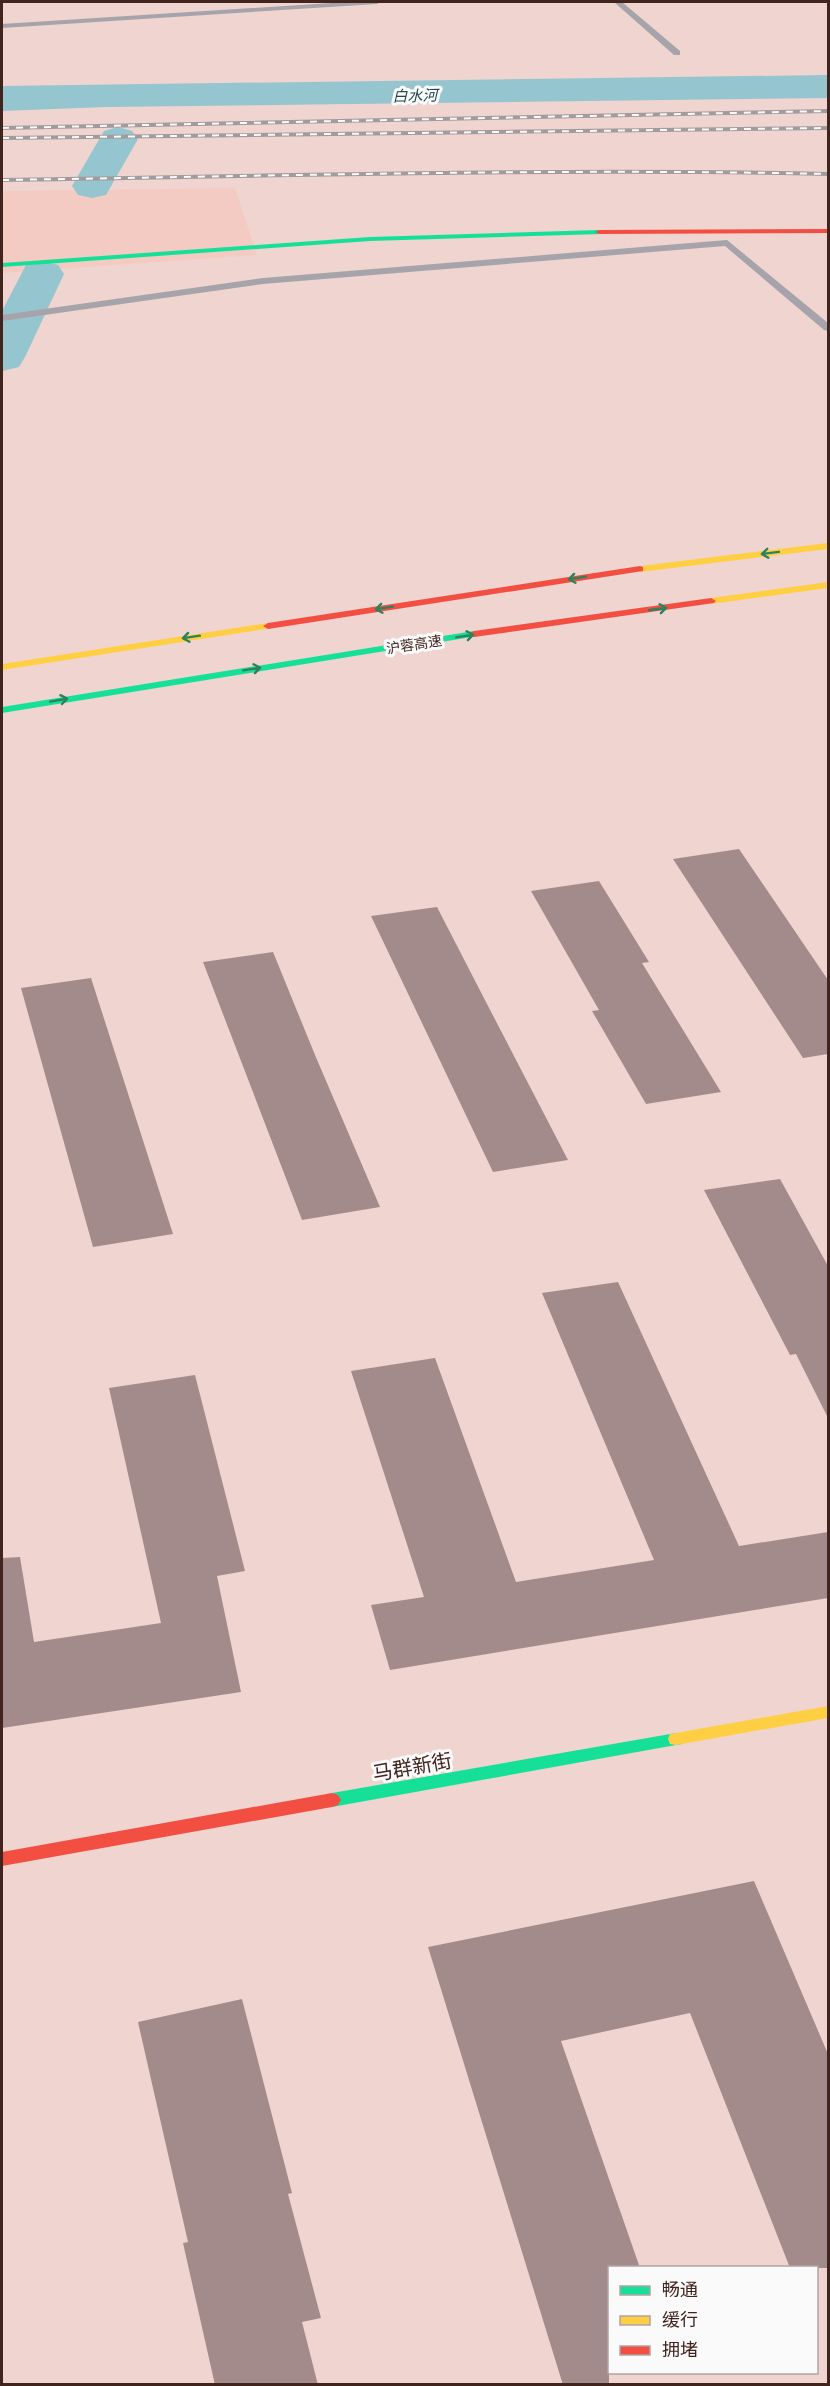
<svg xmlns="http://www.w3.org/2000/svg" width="830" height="2386" font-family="Barlow,'Noto Sans SC',sans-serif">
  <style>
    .built { fill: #f4cbc2 }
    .water { fill: #95c5cf }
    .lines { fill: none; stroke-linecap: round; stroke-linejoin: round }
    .river { fill: #95c5cf; fill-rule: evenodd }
    .building { fill: #a48b8b }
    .lane { fill: #a6a4aa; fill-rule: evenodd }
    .fast { fill: #16e098; fill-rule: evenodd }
    .slow { fill: #ffcf43; fill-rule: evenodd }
    .jam { fill: #f24e42; fill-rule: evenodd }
    .rail-casing { stroke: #a29b9d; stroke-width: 4 }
    .rail { stroke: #fafafa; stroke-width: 2; stroke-dasharray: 7; stroke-linecap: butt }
    .oneway { stroke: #2c825b }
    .labels { text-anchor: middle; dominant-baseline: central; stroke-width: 6; stroke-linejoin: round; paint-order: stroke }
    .far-street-label { font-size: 14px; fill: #42241e; stroke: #fafafa }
    .far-water-label { font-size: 15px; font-style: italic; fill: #1f454d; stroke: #fafafa }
    .near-street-label { font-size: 20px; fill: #42241e; stroke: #fafafa }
  </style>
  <rect width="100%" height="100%" fill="#efd4cf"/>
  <path class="built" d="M235,188l22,67 -255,18v-82z"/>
  <path class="water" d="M828,75v23l-722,9 -104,4v-25z"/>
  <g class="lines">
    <path class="river" d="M118,127l14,4 6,8 -32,56 -14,3 -14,-3 -6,-9 32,-55z
      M42,261l16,4 6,9 -39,83 -6,10 -17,4v-60l24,-46z"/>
  </g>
  <path class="building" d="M739,849l89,131v74l-25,4 -130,-199z
    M599,881l50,81 -7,1 79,129 -75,12 -54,-93 7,-1 -68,-119z
    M437,907l50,97 81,156 -75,12 -122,-256z
    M273,952l42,103 65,152 -78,13 -99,-258z
    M91,978l82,256 -80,13 -72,-259z
    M780,1179l48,87v152l-32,-64 -6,1 -86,-165z
    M618,1282l121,264 89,-14v66l-438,72 -19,-65 53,-8 -73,-226 84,-13 81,224 138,-22 -112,-267z
    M195,1375l50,196 -28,5 24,116 -239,36v-170l18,-1 14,85 127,-19 -52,-235z
    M754,1881l74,173v214h-38l-100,-255 -129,28 79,227h-31v117h-46l-135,-438z
    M242,1999l50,194 -4,1 33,124 -19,4 16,63h-103l-32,-142 5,-1 -50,-220z"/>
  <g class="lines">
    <path class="lane" d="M347,2h34l-4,2 -375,24v-4z
      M614,2h8l58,49v4h-6z
      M727,240l101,83v8l-4,-1 -99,-84 -462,38 -261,37v-6l261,-37z"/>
    <path class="fast" d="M599,230l4,2 -1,2 -232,7 -368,26v-4l368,-26z
      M474,631l5,3 -1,2 -476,77v-6z
      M676,1733l6,1 2,5 -2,5 -6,1 -344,62 -6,-2 -3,-5 3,-5 6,-2z"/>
    <path class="slow" d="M828,543v6l-188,23 -5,-3 5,-3z
      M828,582v6l-117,16 -5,-3 5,-3z
      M268,623l5,3 -1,2 -270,42v-6z
      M828,1706v12l-152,27 -6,-1 -2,-5 2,-5 6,-1z"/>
    <path class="jam" d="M828,229v4l-229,1 -4,-2 4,-2z
      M640,566l3,1v4l-375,58 -5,-3 5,-3z
      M711,598l5,3 -2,2 -240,34 -5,-3 5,-3z
      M332,1793l6,2 3,5 -3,5 -6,2 -330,59v-14z"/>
    <defs>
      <path id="rail" d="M2,128l826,-17
        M2,138l826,-10
        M2,180c275,-4 551,-12 826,-6"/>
    </defs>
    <use href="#rail" class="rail-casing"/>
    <use href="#rail" class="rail"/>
  </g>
  <defs><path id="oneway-shaft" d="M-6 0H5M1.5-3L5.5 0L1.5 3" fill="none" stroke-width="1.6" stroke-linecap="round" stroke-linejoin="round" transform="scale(1.5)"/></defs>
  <g class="oneway">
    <use href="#oneway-shaft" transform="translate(770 553) rotate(173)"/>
    <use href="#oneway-shaft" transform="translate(577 578) rotate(171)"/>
    <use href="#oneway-shaft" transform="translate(384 608) rotate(171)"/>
    <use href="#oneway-shaft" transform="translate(658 609) rotate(-8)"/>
    <use href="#oneway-shaft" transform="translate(465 636) rotate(-9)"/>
    <use href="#oneway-shaft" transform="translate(191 637) rotate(171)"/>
    <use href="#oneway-shaft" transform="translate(252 669) rotate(-9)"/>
    <use href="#oneway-shaft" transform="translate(59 700) rotate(-10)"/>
  </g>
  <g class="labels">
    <g class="far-street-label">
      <text transform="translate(414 644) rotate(-9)">沪蓉高速</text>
    </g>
    <g class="far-water-label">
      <text transform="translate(415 95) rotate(-1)">白水河</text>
    </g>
    <g class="near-street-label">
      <text transform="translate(412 1766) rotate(-10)">马群新街</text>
    </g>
  </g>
  <rect width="830" height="2386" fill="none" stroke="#42241e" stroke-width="6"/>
  <rect x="608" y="2266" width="210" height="108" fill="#fafafa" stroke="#b0a4a2" stroke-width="1.5"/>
  <rect x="620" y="2286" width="30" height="9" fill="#16e098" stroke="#b0a4a2" stroke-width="1.5"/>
  <text x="662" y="2296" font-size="18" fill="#42241e">畅通</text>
  <rect x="620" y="2316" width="30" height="9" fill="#ffcf43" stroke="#b0a4a2" stroke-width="1.5"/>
  <text x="662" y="2326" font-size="18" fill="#42241e">缓行</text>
  <rect x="620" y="2346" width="30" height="9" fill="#f24e42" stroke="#b0a4a2" stroke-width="1.5"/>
  <text x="662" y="2356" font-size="18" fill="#42241e">拥堵</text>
</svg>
